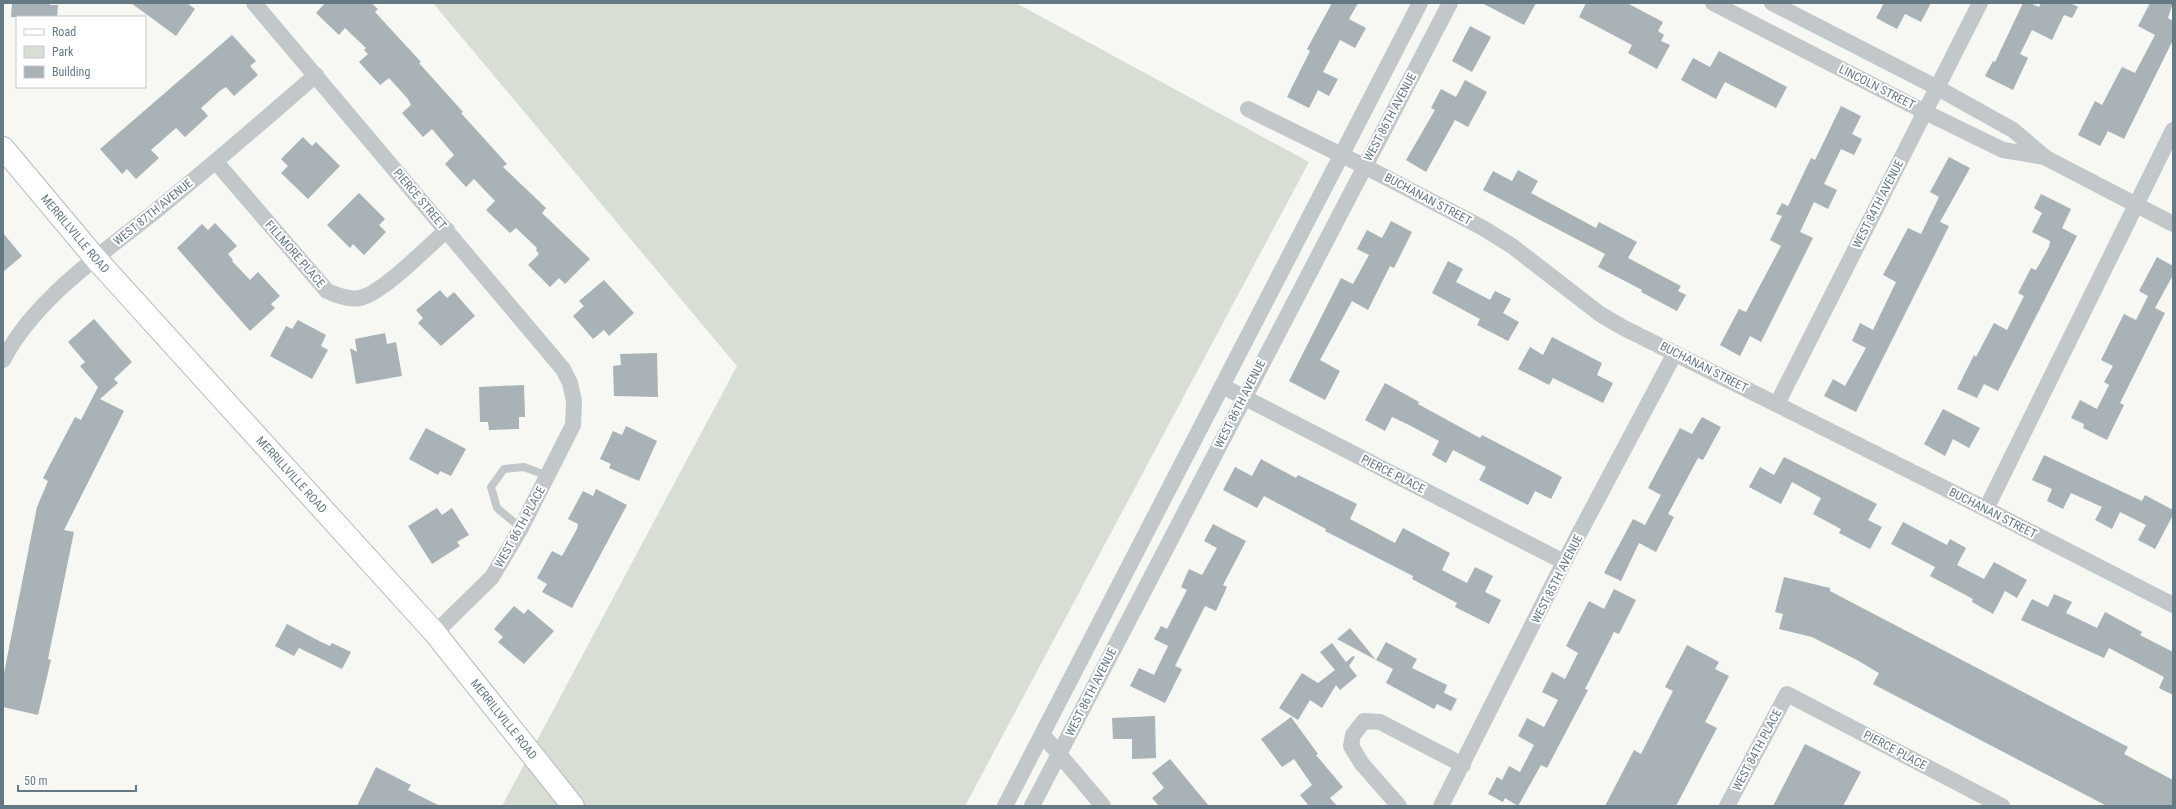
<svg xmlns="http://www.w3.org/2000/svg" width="2176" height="809" font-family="'Roboto Condensed',sans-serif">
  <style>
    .green { fill: #d8ded4 }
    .building { fill: #a8b2b7 }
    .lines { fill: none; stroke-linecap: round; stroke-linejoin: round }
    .secondary-casing { stroke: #b4babe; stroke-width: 24 }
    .lane { stroke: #c2c7c9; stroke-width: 8 }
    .street { stroke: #c2c7c9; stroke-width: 16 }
    .secondary { stroke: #fff; stroke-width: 22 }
    .labels { text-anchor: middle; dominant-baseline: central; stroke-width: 4; stroke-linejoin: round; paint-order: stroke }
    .street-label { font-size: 12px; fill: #657985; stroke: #fff }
  </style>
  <rect width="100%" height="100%" fill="#f7f7f3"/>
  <path class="green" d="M433,3h583l293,159 -344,644h-463l235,-440z"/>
  <path class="building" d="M12,3h38v2h8l-1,12h-46z
    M131,3h56l8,6 -19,27z
    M325,3h46l7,6 -3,3 46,50 -2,1 44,49 -2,1 46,51 -4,3 43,41 -4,5 48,46 -25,25 -6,-6 -9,9 -22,-22 11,-11 -3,-4 1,-2 -21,-20 -6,5 -24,-23 9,-9 -21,-22 -8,8 -21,-23 9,-9 -22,-26 -9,8 -21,-24 9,-8 -3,-6 -19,-21 -9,7 -21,-23 9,-8 -4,-4 2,-2 -21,-20 -6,7 -23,-22z
    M1332,3h26l-9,16 17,9 -11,20 -15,-8 -17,32 15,7 -9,17 -11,-6 -9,18 -22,-11 23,-46 -3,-2z
    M1482,3h54l-12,22z
    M1586,3h41l36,19 -5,9 6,4 -3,6 9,4 -13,24 -29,-16 4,-8 -53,-28z
    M1884,3h47l-10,19 -16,-8 -8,15 -21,-11z
    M2023,3h7l9,4 2,-4h29l8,4 -6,11 -8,-3 -12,25 -20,-10 -12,24 8,4 -15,32 -28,-14 8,-15 2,1z
    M2150,3h23l-5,15 5,3v19l-49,99 -16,-8 -8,15 -22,-11 17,-34 7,4 20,-38 13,6 20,-38 -17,-9z
    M1470,26l21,11 -19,35 -20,-11z
    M232,35l24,26 -6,5 8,9 -24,21 -8,-9 -5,3 -20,18 7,8 -23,21 -9,-9 -25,22 8,8 -23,21 -9,-10 -5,5 -22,-25z
    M1719,51l68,36 -11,21 -51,-26 -9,17 -35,-19 12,-22 17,9z
    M1465,80l22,12 -19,35 -13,-7 -29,52 -20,-12 29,-50 -4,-2 10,-19 15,8z
    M1841,106l20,10 -9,18 10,5 -8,16 -13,-6 -17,35 13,6 -9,19 -14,-7 -14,30 13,6 -52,104 -11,-6 -10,20 -20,-11 19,-36 7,3 35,-66 -11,-6 12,-24 -6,-2 6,-11 6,3 23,-48 4,2z
    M303,137l9,9 4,-4 24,24 -32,33 -27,-26 7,-7 -7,-7z
    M1949,157l21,11 -30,54 9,4 -93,186 -32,-16 9,-17 12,7 21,-38 -14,-7 8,-18 13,7 23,-48 -13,-7 25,-47 13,6 18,-37 -9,-5z
    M1518,170l20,11 -7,12 65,35 3,-6 38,20 -9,16 53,28 -3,5 8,4 -9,16 -36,-19 1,-2 -44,-23 7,-13 -122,-64 10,-19 19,10z
    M359,193l26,26 -6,6 7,7 -22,23 -11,-11 -3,4 -23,-23z
    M2041,194l30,15 -9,19 15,8 -79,155 -14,-7 -7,14 -20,-9 17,-34 2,2 18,-34 13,7 17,-34 -6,-3 13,-25 5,2 13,-23 1,-6 -18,-9 10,-19 -8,-5z
    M1391,221l21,11 -18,36 -4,-2 -22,44 -16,-9 -32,59 20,11 -15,29 -36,-19 52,-103 12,6 16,-29 -12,-6 10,-19 15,8z
    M215,223l22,23 -9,8 5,6 -1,1 18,19 8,-8 22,24 -9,8 4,4 -25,23 -73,-83 25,-24 6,6z
    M3,233l19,23 -19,16z
    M2157,257l16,9v9l-18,33 10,5 -45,90 4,2 -17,35 -24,-12 1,-4 -13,-6 9,-18 17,9 12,-24 -5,-3 9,-16 -12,-6 23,-46 12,6 12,-24 -9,-5z
    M1448,261l15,8 -7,13 34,18 5,-9 16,8 -8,14 16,9 -11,19 -31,-16 3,-6 -48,-26z
    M604,280l30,33 -25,23 -5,-6 -11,9 -20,-23 11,-10 -5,-5z
    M440,290l7,8 7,-6 21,24 -34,30 -23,-23 5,-5 -7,-8z
    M94,319l38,43 -18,17 4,4 -18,16 24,12 -60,119 10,2 -26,127 3,1 -13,55 -35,-8v-29l34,-171 11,-26 -5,-3 32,-61 6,3 17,-33 -18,-21 5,-4 -17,-20z
    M298,320l28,15 -5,11 7,4 -16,29 -42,-23 16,-30 6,3z
    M385,333l2,11 9,-2 6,34 -46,8 -6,-36 7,4 -2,-13z
    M1552,337l50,26 -5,12 16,8 -10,20 -50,-25 -4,7 -31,-16 12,-22 13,8z
    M657,353l1,44 -44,-1 -1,-30 8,-1 -1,-11z
    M1385,383l34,19 -1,2 62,34 2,-3 80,42 -11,22 -16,-8 -7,14 -49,-25 7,-13 -33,-17 -7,13 -14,-8 7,-14 -32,-17 -15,-7 -7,14 -20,-11z
    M524,385l1,32h-6v12l-30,1 -1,-8h-8l-1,-35z
    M1943,409l37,19 -11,20 -16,-9 -8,17 -21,-12z
    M1702,417l19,10 -18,33 -5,-2 -30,56 6,3 -18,35 -17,-9 -18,38 -17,-8 29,-54 12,6 16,-30 -13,-7 32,-60 12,6z
    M626,426l31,15 -18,40 -30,-13 2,-4 -11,-5 13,-28 9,4z
    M426,428l40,21 -15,27 -11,-5 -2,4 -29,-16z
    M2044,455l98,46 3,-6 28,15v5l-18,34 -17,-9 8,-15 -26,-13 -8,17 -17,-9 7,-13 -31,-14 -8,16 -16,-8 5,-12 -20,-9z
    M1784,457l93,47 -9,16 14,7 -12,22 -31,-16 2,-4 -28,-15 8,-16 -29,-16 -11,22 -32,-17 11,-20 14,8z
    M1261,459l35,19 2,-3 59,29 -7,15 45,24 8,-15 47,25 -8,17 25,13 8,-16 18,9 -8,16 16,8 -12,24 -34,-17 2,-4 -45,-24 1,-3 -88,-45 1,-2 -62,-33 -7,12 -34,-18 12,-23 17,9z
    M596,489l31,16 -55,103 -30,-16 5,-8 -10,-6 15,-27 10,5 15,-27 1,-5 -10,-5 15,-28 10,5z
    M437,508l5,7 10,-7 17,27 -12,7 3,4 -28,18 -24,-38z
    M1903,522l44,23 3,-6 16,9 -9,17 27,14 10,-17 33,18 -10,18 -12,-7 -12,23 -21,-12 1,-3 -43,-23 5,-9 -44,-23z
    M1213,524l33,17 -23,44 4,2 -11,24 -11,-5 -30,60 7,3 -17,34 -35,-17 9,-18 15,7 14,-29 -14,-7 7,-13 6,3 20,-39 -6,-3 8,-18 13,6 15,-27 -13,-7z
    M1784,577l46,11v3l298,156 -4,7 49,26v26h-66l-234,-122 6,-11 -22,-13 -45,-23 -33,-8 4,-15 -8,-2z
    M1614,589l22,11 -17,34 -5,-2 -29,57 3,1 -41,78 -6,-3 -23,41 -13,-8 -2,4 -15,-8 9,-17 5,3 7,-14 11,6 14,-27 -16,-9 9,-18 17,9 14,-27 -16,-8 10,-20 13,7 13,-26 -12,-7 23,-45 15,8z
    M2054,594l18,8 -6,11 31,15 8,-16 37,20 -2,3 33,17v43l-14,-7 5,-11 -55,-29 -5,10 -83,-38 11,-21 16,8z
    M514,606l10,8 4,-5 26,22 -30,33 -26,-22 5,-5 -9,-8z
    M287,624l32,17 11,5 2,-3 19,9 -9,17 -43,-21 -5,8 -19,-10z
    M1350,628l26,32 -39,-21z
    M1386,642l31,17 -5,9 35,17 -3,8 13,6 -6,12 -14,-7 -3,5 -48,-26 7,-14 -17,-9z
    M1332,643l14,19 7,-6 2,1 -6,9 8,10 -17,14 -4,-5 -14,23 -12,-8 -12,20 -19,-12 23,-35 16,10 17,-13 -15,-18z
    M1687,645l32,17 -4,7 14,7 -24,46 12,6 -9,17 -32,61h-71l29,-56 7,4 32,-63 -8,-4z
    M1155,716l1,42 -24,1v-20h-19l-1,-21z
    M1291,717l27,37 -2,1 27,32 -13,11 7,8h-28l-9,-11 12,-10 -18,-26 -12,8 -21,-28z
    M1805,744l56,28 -18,34h-70z
    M1170,759l39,47h-50l-7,-8 12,-10 -12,-15z
    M376,767l35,18 -3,5 32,16h-83z"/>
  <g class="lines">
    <defs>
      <g id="secondary">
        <path id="s1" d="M3,148l93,111 339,374 138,173"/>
      </g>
    </defs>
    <use href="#secondary" class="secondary-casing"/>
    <path class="lane" d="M521,528l-24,-20 -6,-21 13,-18 20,-2 24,9"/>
    <path class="street" d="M254,3l309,366 7,14 4,18 -1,24 -52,103 -29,49 -57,56
      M1713,3l212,109 78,38 42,7
      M1772,3l164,84 77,43 33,28 127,66
      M1248,109l116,57 119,62 29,18 88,68 22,13 364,182 187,96
      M216,162l111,129c10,4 21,9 33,7 22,-4 68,-52 87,-68
      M3,360c34,-65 104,-109 160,-155 52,-42 102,-86 153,-130
      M1222,386l342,176
      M1777,404l203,-401
      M1986,509l187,-379
      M1042,734l61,72
      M1005,806l415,-803
      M1032,806l418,-803
      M1399,806l-37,-42 -11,-18 2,-11 11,-14 16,1 83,43
      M1441,806l123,-244 111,-209
      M1727,806l60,-112 215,112"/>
    <use href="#secondary" class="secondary"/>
  </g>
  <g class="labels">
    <g class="street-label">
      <text transform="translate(1877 87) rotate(27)">LINCOLN STREET</text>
      <text transform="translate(1390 117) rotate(-62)">WEST 86TH AVENUE</text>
      <text transform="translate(420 199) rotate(50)">PIERCE STREET</text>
      <text transform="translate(1428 199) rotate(28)">BUCHANAN STREET</text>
      <text transform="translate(1878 204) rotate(-63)">WEST 84TH AVENUE</text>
      <text transform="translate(153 212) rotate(-39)">WEST 87TH AVENUE</text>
      <text stroke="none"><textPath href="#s1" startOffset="112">MERRILLVILLE ROAD</textPath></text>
      <text transform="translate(295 254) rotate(49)">FILLMORE PLACE</text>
      <text transform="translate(1704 367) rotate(27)">BUCHANAN STREET</text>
      <text transform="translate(1240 404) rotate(-63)">WEST 86TH AVENUE</text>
      <text transform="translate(1393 474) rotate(27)">PIERCE PLACE</text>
      <text stroke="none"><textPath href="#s1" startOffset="436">MERRILLVILLE ROAD</textPath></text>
      <text transform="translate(1993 513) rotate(27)">BUCHANAN STREET</text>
      <text transform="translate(520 527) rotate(-61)">WEST 86TH PLACE</text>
      <text transform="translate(1557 579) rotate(-63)">WEST 85TH AVENUE</text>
      <text transform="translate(1091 692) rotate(-63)">WEST 86TH AVENUE</text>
      <text stroke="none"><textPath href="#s1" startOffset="760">MERRILLVILLE ROAD</textPath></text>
      <text transform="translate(1757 750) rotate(-62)">WEST 84TH PLACE</text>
      <text transform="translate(1895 750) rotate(28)">PIERCE PLACE</text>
    </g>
  </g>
  <rect width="2176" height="809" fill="none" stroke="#657985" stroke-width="8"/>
  <rect x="16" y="16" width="130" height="72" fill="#ffffff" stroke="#c1c9ce"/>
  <rect x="24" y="29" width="20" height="6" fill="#ffffff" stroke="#c1c9ce"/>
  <text x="52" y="36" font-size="12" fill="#657985">Road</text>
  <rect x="24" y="46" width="20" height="12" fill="#d8ded4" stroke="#c1c9ce"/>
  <text x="52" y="56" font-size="12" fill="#657985">Park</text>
  <rect x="24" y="66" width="20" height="12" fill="#a8b2b7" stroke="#c1c9ce"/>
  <text x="52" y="76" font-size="12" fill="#657985">Building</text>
  <path d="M18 785v6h118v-6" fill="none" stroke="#657985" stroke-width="2"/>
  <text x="24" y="785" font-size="12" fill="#657985" stroke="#ffffff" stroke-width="3" paint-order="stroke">50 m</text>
</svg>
